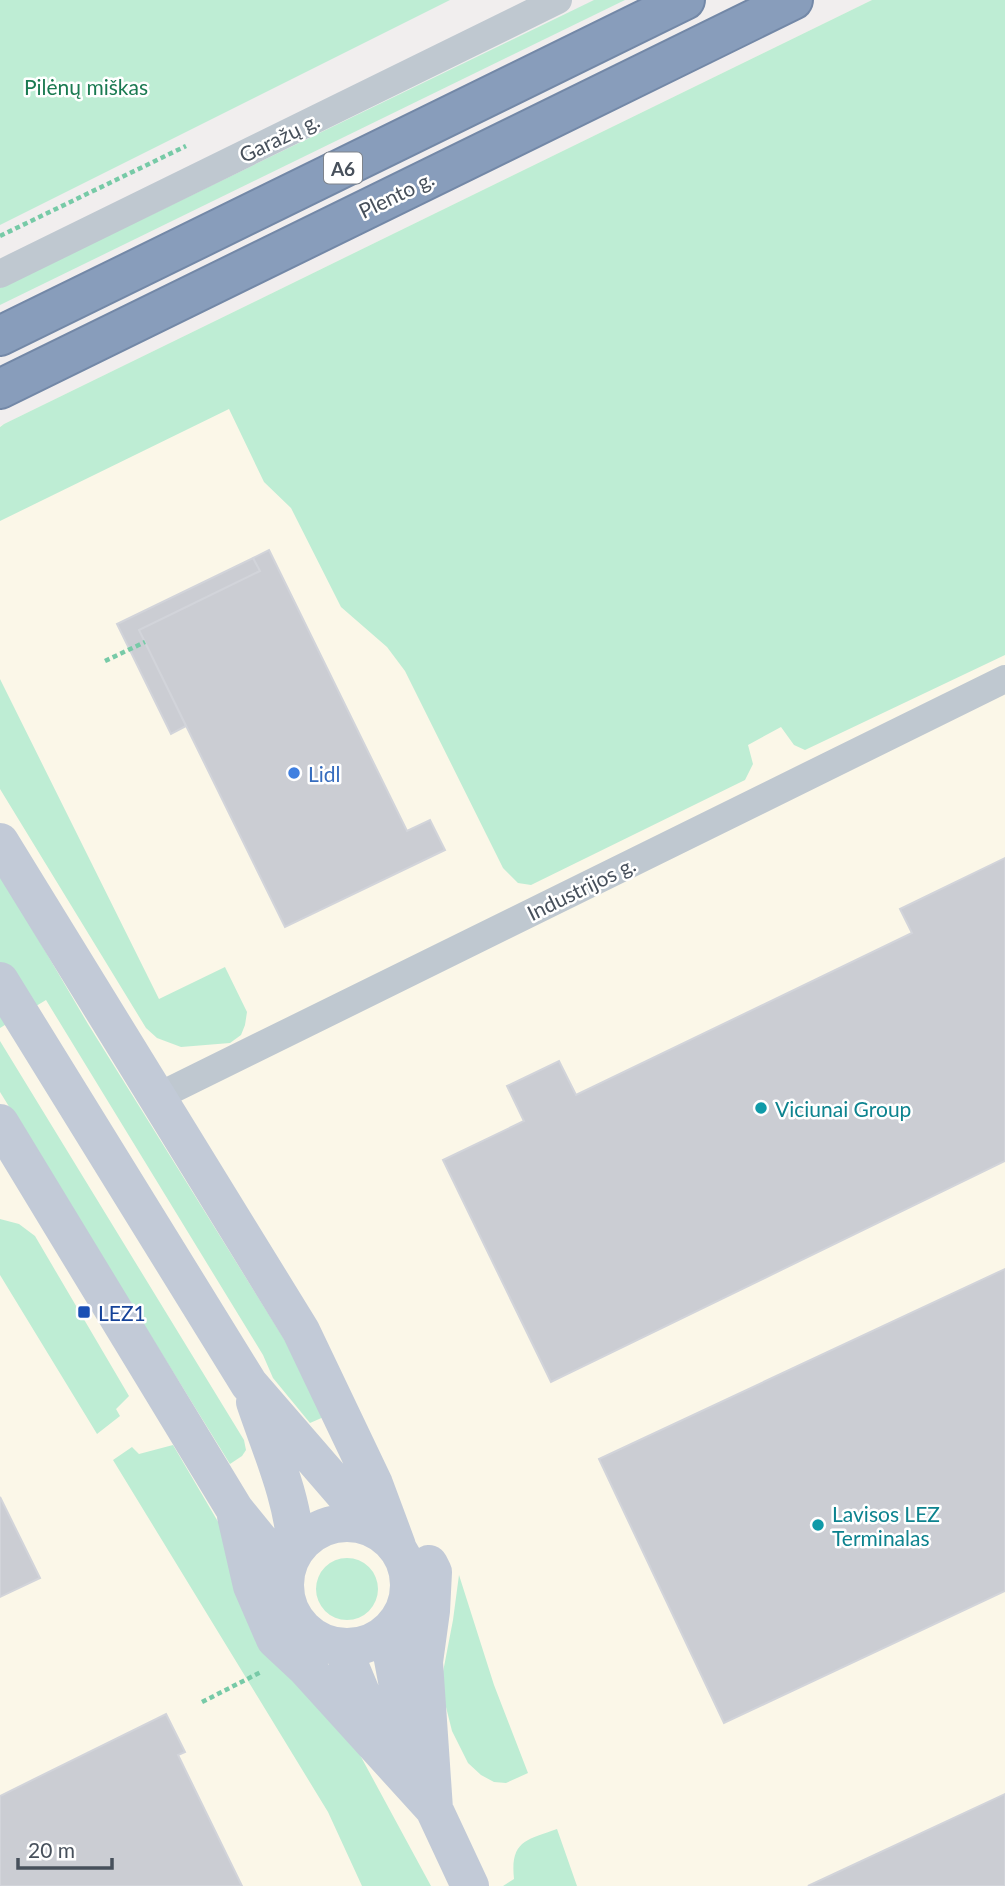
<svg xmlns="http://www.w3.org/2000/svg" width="1005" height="1886" font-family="Lato,sans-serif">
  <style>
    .commercial { fill: #fbf7e8 }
    .green { fill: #beedd4 }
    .building { fill: #cbcdd3; stroke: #d2d4da; stroke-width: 2 }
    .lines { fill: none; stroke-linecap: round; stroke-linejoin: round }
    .highway-casing { stroke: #7388a7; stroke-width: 42 }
    .path { stroke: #77caa7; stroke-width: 4.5; stroke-dasharray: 5 3.5; stroke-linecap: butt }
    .street { stroke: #bfc8d0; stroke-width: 28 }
    .secondary { stroke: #c2cad7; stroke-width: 38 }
    .highway { stroke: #889dbb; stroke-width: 38 }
    .shop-dot { fill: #3f7fe0; stroke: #fff; stroke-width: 2.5 }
    .culture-dot { fill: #0f9aa8; stroke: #fff; stroke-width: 2.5 }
    .transit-dot { fill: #1a4fb4; stroke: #fff; stroke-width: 2.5 }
    .labels { text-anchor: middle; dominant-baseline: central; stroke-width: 5; stroke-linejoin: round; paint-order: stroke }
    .shield { fill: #fff; stroke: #7e848c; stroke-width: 2 }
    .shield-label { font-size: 19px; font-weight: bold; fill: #47505b }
    .park-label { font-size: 21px; fill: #1a7a51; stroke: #fff }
    .street-label { font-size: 21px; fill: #47505b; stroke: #fff }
    .shop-label { font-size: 21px; fill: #366cbe; stroke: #fff; text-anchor: start }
    .culture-label { font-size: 21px; fill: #0d838f; stroke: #fff; text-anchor: start }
    .transit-label { font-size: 21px; fill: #164399; stroke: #fff; text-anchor: start }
  </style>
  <rect width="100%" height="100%" fill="#f1eeee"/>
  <path class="commercial" d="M872,0h133v1886h-1005v-1460z"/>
  <path class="green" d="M0,0h450l-450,225z
    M594,0h31l-625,305v-17z
    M872,0h133v655l-200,95 -11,-5 -13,-18 -33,18 5,19 -8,16 -214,105 -13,-2 -15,-15 -98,-197 -18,-24 -46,-40 -50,-99 -27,-26 -35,-73 -229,112v-94l4,-3z
    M0,679l159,320 66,-32 22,45 -2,13 -4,10 -11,8 -49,4 -24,-9 -11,-10 -146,-239z
    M0,874l88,150 201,323 37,69 -16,7 -37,-45 -10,-23 -217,-355 -46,28z
    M0,1041l244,399 2,10 -4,6 -12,8 -230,-372z
    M0,1219l19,5 16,12 94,160 -13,13 4,7 -23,18 -97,-159z
    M173,1445l54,92 133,218 71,131h-69l-34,-74 -215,-352 19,-13 7,7z
    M316 1589a31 31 0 1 1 62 0a31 31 0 1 1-62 0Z
    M459,1575l35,110 34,88 -22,10 -12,-1 -13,-7 -13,-12 -16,-32 -7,-28 -2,-31 10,-52z
    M557,1829l20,57h-74l11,-7c-4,-38 12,-39 43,-50z"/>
  <path class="building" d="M269,550l138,281 23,-11 15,30 -160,77 -146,-297 121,-59 -7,-13z
    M253,558l7,13 -121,59 47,96 -15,8 -54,-110z
    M1005,858v303l-454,221 -108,-222 81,-39 -17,-35 52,-25 17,34 336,-162 -12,-24z
    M1005,1269v322l-281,132 -125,-264z
    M0,1497l40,81 -40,19z
    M166,1714l19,38 -7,3 64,131h-242v-90z
    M1005,1794v92h-197z"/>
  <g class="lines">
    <defs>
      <path id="highway" d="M0,336l685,-336
        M0,389l793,-389"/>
    </defs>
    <use href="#highway" class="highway-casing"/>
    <path class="path" d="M0,236l186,-90
      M105,661l40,-19
      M202,1702l59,-30"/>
    <path class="street" d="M0,274l558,-274
      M157,1097l848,-418"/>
    <path class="secondary" d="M0,842l301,489 73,153 23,62
      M0,981l249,403 97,112 35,36
      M0,1123l235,387 39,48 11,26
      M255,1402c16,48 38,96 41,147
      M236,1516l16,70 23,53 30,28 129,142
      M285 1585a62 62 0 1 1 124 0a62 62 0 1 1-124 0Z
      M429,1564l4,8 -2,39 -7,51 10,147
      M388,1633l16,85 30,91 36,77
      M342,1647l32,77 6,9"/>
    <use href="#highway" class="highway"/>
  </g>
  <circle class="shop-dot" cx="294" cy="773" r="7"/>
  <g class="culture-dot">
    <circle cx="761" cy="1108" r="7"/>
    <circle cx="818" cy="1525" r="7"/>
  </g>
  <rect class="transit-dot" x="77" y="1305" width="14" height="14" rx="3.5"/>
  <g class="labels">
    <rect class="shield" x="324" y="152.5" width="38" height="31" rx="5"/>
    <g class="shield-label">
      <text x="343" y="168">A6</text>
    </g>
    <g class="park-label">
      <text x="86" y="86">Pilėnų miškas</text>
    </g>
    <g class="street-label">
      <text transform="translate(279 137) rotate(-26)">Garažų g.</text>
      <text transform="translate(396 194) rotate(-26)">Plento g.</text>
      <text transform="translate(581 888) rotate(-26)">Industrijos g.</text>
    </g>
    <g class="shop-label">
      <text x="308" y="773">Lidl</text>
    </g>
    <g class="culture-label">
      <text x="775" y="1108">Viciunai Group</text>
      <text x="832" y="1513">Lavisos LEZ<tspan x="832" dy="24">Terminalas</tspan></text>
    </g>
    <g class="transit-label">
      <text x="98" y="1312">LEZ1</text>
    </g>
  </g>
  <path d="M18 1858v10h94v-10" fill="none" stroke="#47505b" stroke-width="3.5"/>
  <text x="28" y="1858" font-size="21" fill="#47505b" stroke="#ffffff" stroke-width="5" paint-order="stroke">20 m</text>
</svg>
